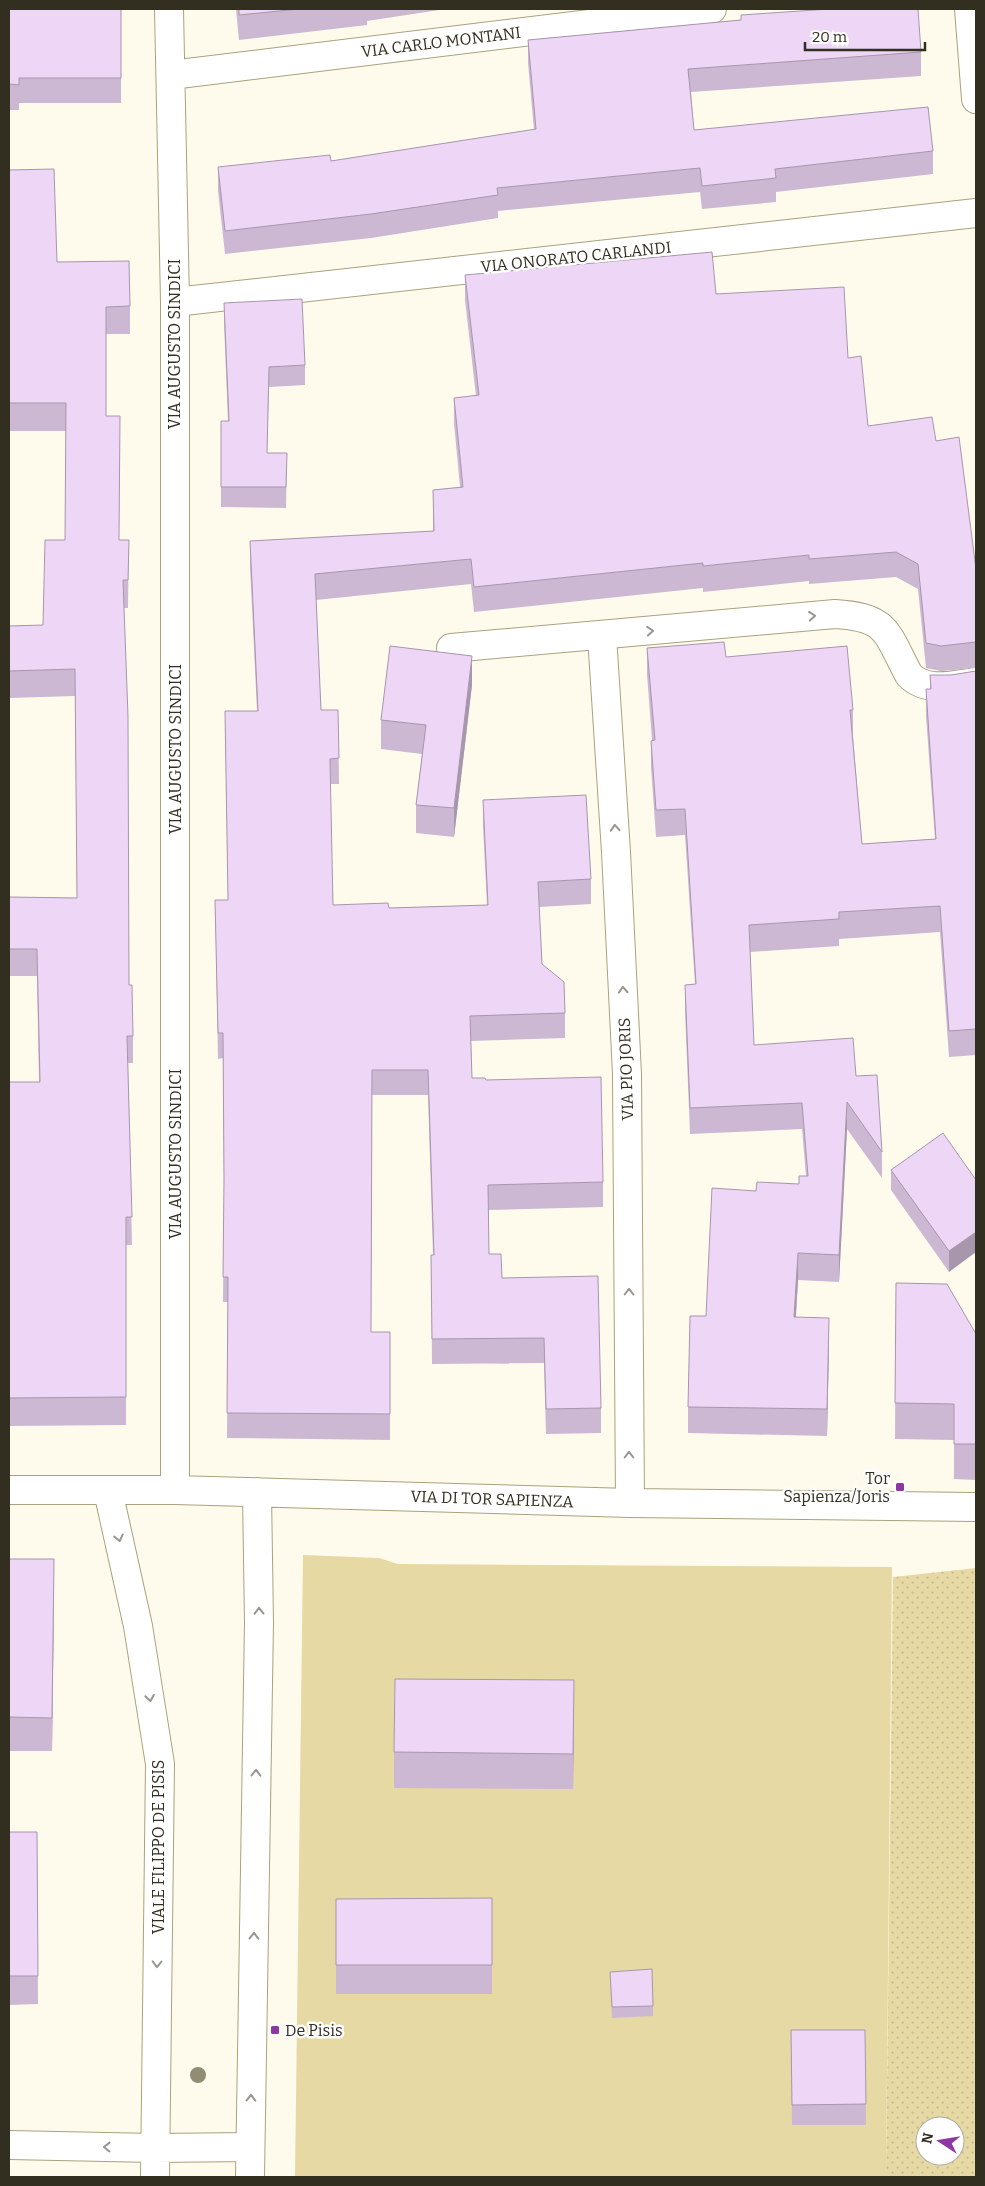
<svg xmlns="http://www.w3.org/2000/svg" width="985" height="2186" font-family="Bitter,serif">
  <style>
    .grass { fill: url(#grass-dots); fill-rule: evenodd }
    .garden { fill: #e6d9a4 }
    .lines { fill: none; stroke-linecap: round; stroke-linejoin: round }
    .minor-casing { stroke: #aaa17e; stroke-width: 30 }
    .minor { stroke: #fff; stroke-width: 28 }
    .tree { fill: #938c74 }
    .wall { fill: #cdb8d4 }
    .shaded-wall { fill: #a796ac }
    .building { fill: #eed6f6; stroke: #a796ac }
    .oneway { stroke: #989690 }
    .poi-dot { fill: #8d36a4; stroke: #fff; stroke-width: 2 }
    .labels { text-anchor: middle; dominant-baseline: central; stroke-width: 5; stroke-linejoin: round; paint-order: stroke }
    .street-label { font-size: 16px; fill: #322e20; stroke: #fff }
    .poi-label { font-size: 16px; fill: #322e20; stroke: #fff; text-anchor: end }
  </style>
  <defs>
    <pattern id="grass-dots" width="8" height="8" patternUnits="userSpaceOnUse" patternTransform="scale(1.25)"><rect width="8" height="8" fill="#e6d9a4"/><path d="M2 2h.1M6 6h.1" fill="none" stroke="#c6bb8d" stroke-width="1.8" stroke-linecap="round"/></pattern>
  </defs>
  <rect width="100%" height="100%" fill="#fffbec"/>
  <path class="grass" d="M976,1568v609h-90l7,-600zM925,2126h30v30h-30z"/>
  <path class="garden" d="M303,1555l76,3 19,6 494,3 -6,610h-591z"/>
  <g class="lines">
    <defs>
      <path id="minor" d="M169,9l6,293v1188
        M969,9l7,90
        M171,75l541,-66
        M175,302l801,-89
        M602,636l14,216 11,222 3,429
        M451,648l384,-34c53,3 51,18 74,61 18,18 44,10 67,7
        M9,1490h166l455,13 346,4
        M108,1491l30,135 22,138 -5,413
        M9,2145l146,3 95,-1
        M250,2177l9,-555 -2,-130"/>
    </defs>
    <use href="#minor" class="minor-casing"/>
    <use href="#minor" class="minor"/>
  </g>
  <circle class="tree" cx="198" cy="2075" r="8"/>
  <path class="wall" d="M9,9h112v94h-102v7h-10z
    M236,9h210l-79,12v4l-128,15z
    M741,15l180,37v24l-230,16 3,38 239,21v23l-157,18v10l-74,7 -2,-17 -202,19v7l-127,20 -146,16 -7,-63v-24l113,-6 203,-31 -6,-67v-23l213,-20z
    M9,170l48,92 73,44v28h-24v82l13,124h10l-1,68h-4l5,377 4,51v27h-5l4,182h-6v180l-117,1v-344h30l-2,-106h-28v-79l68,1 -2,-202 -66,2v-72l34,-1 22,-85 1,-109h-57z
    M465,275l251,19 132,64 20,68 68,15 40,128v99l-35,3 -15,-3 -8,-79 -22,-12 -87,7v-3l-106,11v-4l-229,24 -3,-28 -155,16 5,110h17l1,74h-9l3,121 56,3 98,-3 -4,-79v-26l108,79v25l-52,3 3,57 23,49v25l-94,3 1,37 14,2 117,102v25l-115,3 1,44 13,24 99,130v25l-55,1 -2,-71 -112,1 -1,-109h2l-5,-160h-56l-1,237h19v108l-163,-2 1,-136h-5l1,-114 -1,-130 -5,1 -3,-159h13l-3,-189h32l-7,-145v-25l183,-10v-41l27,-3 -6,-64v-25l22,-2 -11,-96z
    M224,303l81,62v20l-36,2 -2,66h20l-1,55 -65,-1v-86h7l-4,-98z
    M647,648l79,9 127,53v26l9,108 73,-5 -9,-123v-27h4v-14h21l25,-4v384l-27,2 -9,-125 -101,7v7l-89,6 4,93 102,31 26,76v26l-35,-49 -8,153 -41,-2 -2,37 33,27 -2,92 -139,-3v-26l18,-91 50,-125 43,-7 7,-8 -4,-47 -112,5 -5,-123v-26l10,-1 -10,-149 -29,2 -5,-70v-26l1,-1 -5,-66z
    M472,685l-18,152 -38,-4v-28l6,-51 -41,-5v-29z
    M891,1170l85,10 -27,92 -58,-82z
    M896,1283l80,51v146l-22,-1v-39l-59,-1z
    M9,1559l45,34 -2,158h-43z
    M574,1716l-1,73 -179,-1v-36z
    M9,1832h28l1,172 -29,1z
    M492,1898v96h-156v-95z
    M610,1972l43,34v10l-41,2z
    M791,2030h74l1,95h-74z"/>
  <path class="shaded-wall" d="M472,656v29l-18,152v-29z
    M847,1102v27l-8,153v-27z
    M976,1232v20l-27,20v-21z
    M798,1253v27l-4,63v-26z
    M829,1318v26l-2,92v-27z
    M54,1559v34l-2,158v-33z
    M574,1680v36l-1,73v-35z"/>
  <path class="building" d="M9,9h112v69h-102v7l-10,-1z
    M239,9h60l-60,6z
    M830,9h88l3,43 -233,17 6,61 234,-23 5,44 -158,18 1,9 -74,8 -2,-18 -203,20 1,7 -127,19 -146,17 -7,-64 112,-12 1,6 205,-32 -8,-89 213,-20v-5z
    M54,169l3,93 72,-1 1,45 -24,1v109h14l-1,124h10l-1,40h-5l5,136 1,269h3l1,51h-6l5,181h-6v180l-117,1v-316h31l-3,-133h-28v-52l68,1 -2,-229 -66,2v-45l34,-1 2,-85h20l1,-137h-57v-233z
    M712,252l4,42 128,-7 4,71 13,-2 7,70 64,-9 4,24 23,-4 17,132v73l-35,4 -15,-3 -8,-79 -22,-12 -87,7v-4l-106,11v-3l-229,24 -3,-28 -156,15 6,136h17l1,48 -9,1 3,146 55,-2 1,5 99,-3 -5,-105 103,-5 5,84 -53,3 4,82 22,18 1,31 -95,3 2,62h13l1,2 115,-3 2,105 -115,3 1,69h12l1,24 96,-2 3,132 -55,1 -2,-71 -112,1 -1,-84h3l-6,-185h-56l-1,262h19v82l-163,-1 1,-136h-5l1,-99 -1,-145h-5l-3,-133h13l-3,-189h33l-8,-170 184,-10 -1,-41 30,-3 -9,-89 25,-3 -14,-120z
    M302,299l3,66 -36,2 -2,86h20l-1,34h-65v-66h8l-5,-118z
    M724,642l2,15 121,-11 6,64h-3l12,134 74,-5 -10,-150h5l-1,-14h21l25,-4v358l-27,2 -9,-125 -101,6v7l-90,6 5,120 99,-7 3,38 21,-1 5,77 -35,-50 -8,153 -41,-2 -4,64 35,1 -2,91 -139,-2 2,-91h16l6,-128 44,3 1,-9 42,2v-8h9l-6,-73 -112,5 -5,-123 11,-1 -11,-175 -29,1 -5,-69 4,-1 -8,-92z
    M390,646l82,10 -18,152 -38,-3 10,-80 -45,-5z
    M943,1133l33,47v52l-27,19 -58,-81z
    M896,1283l51,1 29,50v110h-22v-40l-59,-1z
    M9,1559h45l-2,159 -43,-1z
    M395,1679l179,1 -1,74 -179,-2z
    M9,1832h28l1,144h-29z
    M492,1898v67h-156v-66z
    M652,1969l1,37 -41,1 -2,-35z
    M791,2030h74l1,74 -74,1z"/>
  <defs><path id="oneway-chevron" d="M-2-3.5L2.5 0L-2 3.5" fill="none" stroke-width="1.6" stroke-linecap="round" stroke-linejoin="round" transform="scale(1.25)"/></defs>
  <g class="oneway">
    <use href="#oneway-chevron" transform="translate(812 616) rotate(-5)"/>
    <use href="#oneway-chevron" transform="translate(650 631) rotate(-5)"/>
    <use href="#oneway-chevron" transform="translate(615 828) rotate(-94)"/>
    <use href="#oneway-chevron" transform="translate(623 990) rotate(-93)"/>
    <use href="#oneway-chevron" transform="translate(629 1292) rotate(-90)"/>
    <use href="#oneway-chevron" transform="translate(629 1455) rotate(-90)"/>
    <use href="#oneway-chevron" transform="translate(119 1538) rotate(77)"/>
    <use href="#oneway-chevron" transform="translate(259 1611) rotate(-91)"/>
    <use href="#oneway-chevron" transform="translate(150 1698) rotate(81)"/>
    <use href="#oneway-chevron" transform="translate(256 1773) rotate(-89)"/>
    <use href="#oneway-chevron" transform="translate(254 1936) rotate(-89)"/>
    <use href="#oneway-chevron" transform="translate(157 1964) rotate(91)"/>
    <use href="#oneway-chevron" transform="translate(251 2098) rotate(-89)"/>
    <use href="#oneway-chevron" transform="translate(107 2147) rotate(-179)"/>
  </g>
  <g class="poi-dot">
    <rect x="895" y="1482" width="10" height="10" rx="2.5"/>
    <rect x="270" y="2025" width="10" height="10" rx="2.5"/>
  </g>
  <g class="labels">
    <g class="street-label">
      <text transform="translate(441 42) rotate(-7)">VIA CARLO MONTANI</text>
      <text transform="translate(576 257) rotate(-6)">VIA ONORATO CARLANDI</text>
      <text transform="translate(174 344) rotate(-90)">VIA AUGUSTO SINDICI</text>
      <text transform="translate(175 749) rotate(-90)">VIA AUGUSTO SINDICI</text>
      <text transform="translate(626 1069) rotate(-92)">VIA PIO JORIS</text>
      <text transform="translate(175 1154) rotate(-90)">VIA AUGUSTO SINDICI</text>
      <text transform="translate(492 1499) rotate(2)">VIA DI TOR SAPIENZA</text>
      <text transform="translate(158 1847) rotate(-90)">VIALE FILIPPO DE PISIS</text>
    </g>
    <g class="poi-label">
      <text x="890" y="1478">Tor<tspan x="890" dy="18">Sapienza/Joris</tspan></text>
      <text x="285" y="2030" text-anchor="start">De Pisis</text>
    </g>
  </g>
  <rect width="985" height="2186" fill="none" stroke="#322e20" stroke-width="20"/>
  <g transform="translate(940 2141) rotate(282)"><circle r="24" fill="#ffffff" stroke="#adaba6"/>
  <path d="M0-4L9 19L0 12L-9 19Z" fill="#8d36a4"/>
  <text y="-8" font-size="14" font-weight="bold" text-anchor="middle" fill="#322e20">N</text>
  </g>
  <path d="M805 42v8h120v-8" fill="none" stroke="#322e20" stroke-width="2.5"/>
  <text x="812" y="42" font-size="15" fill="#322e20" stroke="#ffffff" stroke-width="4" paint-order="stroke">20 m</text>
</svg>
